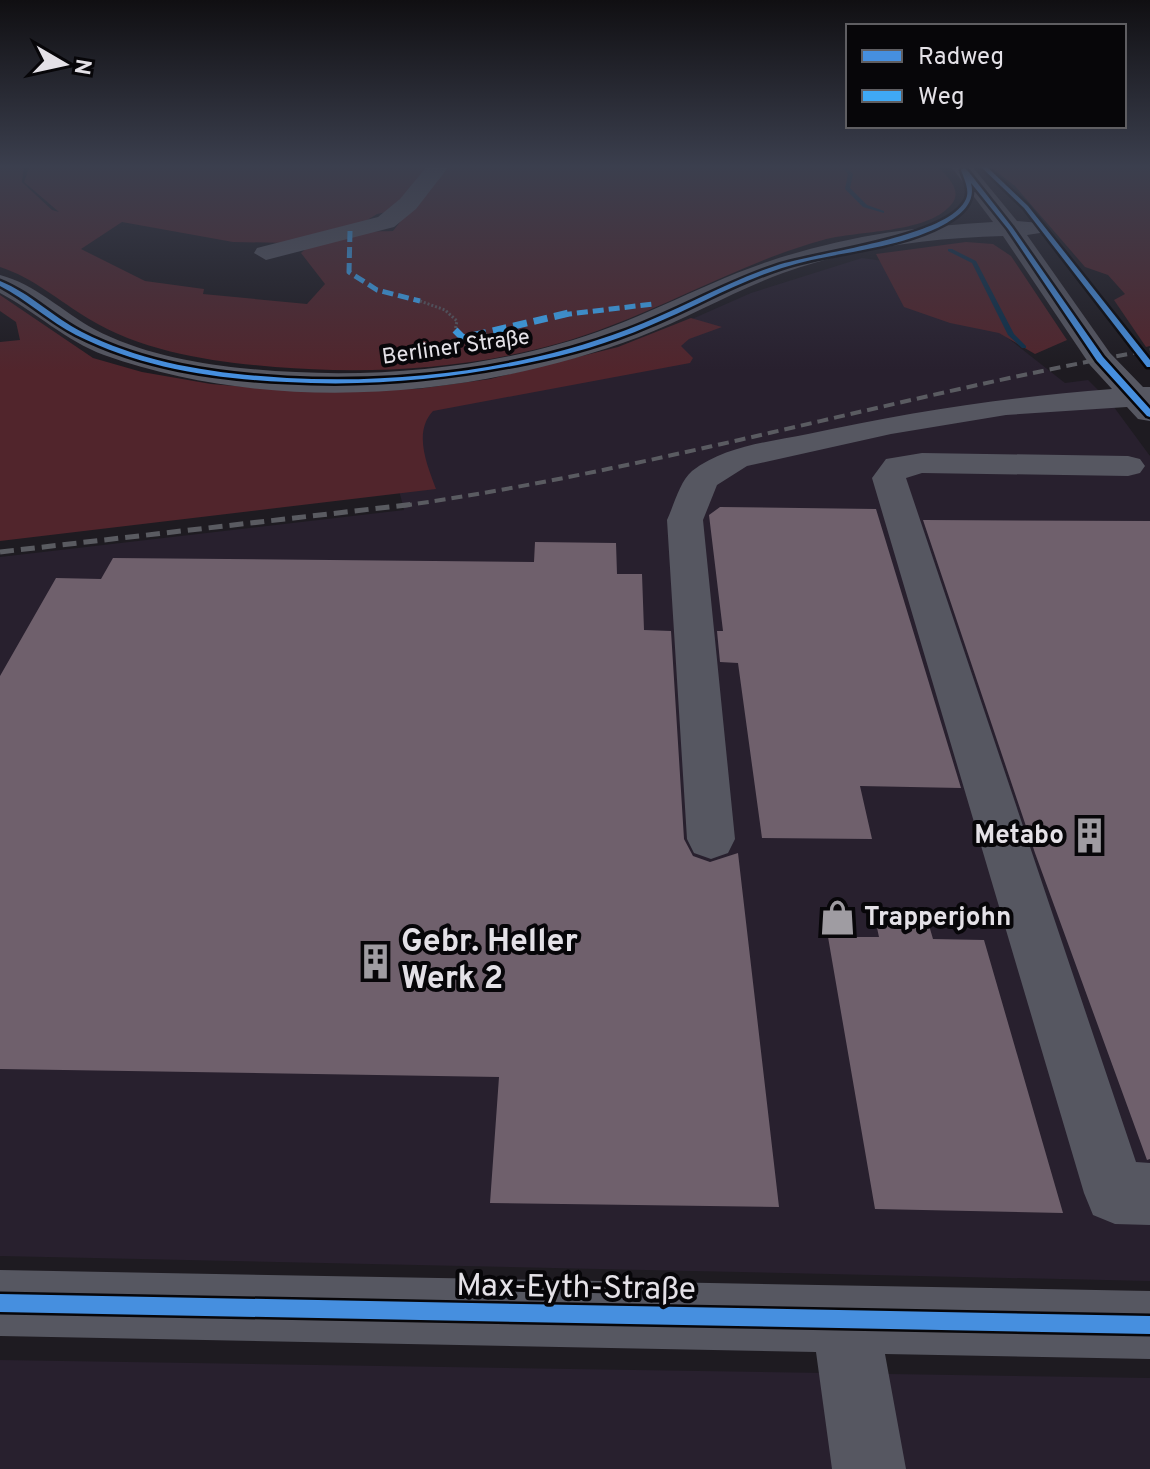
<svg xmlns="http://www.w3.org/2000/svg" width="1150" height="1469" font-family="Overpass,sans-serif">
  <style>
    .built { fill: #28202e }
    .green { fill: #51252c }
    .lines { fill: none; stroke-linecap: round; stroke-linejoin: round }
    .stream { fill: #0f304a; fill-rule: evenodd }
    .building { fill: #6f606c }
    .path { stroke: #58575f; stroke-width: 3; stroke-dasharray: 2 2; stroke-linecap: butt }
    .minor { fill: #565761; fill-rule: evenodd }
    .rail-far1 { stroke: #5a5b61; stroke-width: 4; stroke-dasharray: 11 6; stroke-linecap: butt }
    .rail { stroke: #5a5b61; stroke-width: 5; stroke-dasharray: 14 7; stroke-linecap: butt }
    .quiet-far1 { stroke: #3fa9f5; stroke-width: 5; stroke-dasharray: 11 5; stroke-linecap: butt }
    .quiet { stroke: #3fa9f5; stroke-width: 7; stroke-dasharray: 14 7; stroke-linecap: butt }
    .cycleway-casing { stroke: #070609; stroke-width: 5 }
    .cycleway { fill: #468fdf; fill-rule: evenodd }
    .labels { text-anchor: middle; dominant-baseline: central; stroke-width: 8; stroke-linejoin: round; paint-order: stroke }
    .far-street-label { font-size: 22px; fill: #e4e1e7; stroke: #070609 }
    .poi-label { font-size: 26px; font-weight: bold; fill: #e4e1e7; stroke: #070609; text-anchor: end }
    .near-poi-label { font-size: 32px; font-weight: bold; fill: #e4e1e7; stroke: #070609; text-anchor: start }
    .near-street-label { font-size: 32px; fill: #e4e1e7; stroke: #070609 }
  </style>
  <rect width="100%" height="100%" fill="#1e1b21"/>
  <path class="built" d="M862,258l29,4 109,70 65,51 23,-3 23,23 39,53v825l-1150,-25v-699l404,-47 -12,-47 25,-61 223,-60 111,-49z
    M0,1360l1150,18v91h-1150z"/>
  <path class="green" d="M0,165h24l-2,17 30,28 7,2 -35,-30 6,-17h400l-33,45 -20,4 -21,13 -66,16 -57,-1 -111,-20 -41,27 64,32 59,8 -1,5 104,10 18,-20 -24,-31c22,-21 63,-21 92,-22l52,-66h492c9,11 27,25 14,40 -25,29 -93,25 -128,35 -73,20 -142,59 -213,86 -104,41 -225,50 -335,41 -62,-5 -132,-15 -186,-48 -30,-18 -55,-41 -89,-52z
    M988,165h162v181l-4,1 -32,-47 11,-6 -17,-19 -23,-8 -70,-81z
    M966,242l27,2 18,12 56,84 -32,14 -36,-21 -49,-10 -46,-16 -28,-53z
    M0,295l93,63 49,14 69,12 71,6 135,-1 73,-10 128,-32 73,-29 31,9 -33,12 -8,7 12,12 -3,5 -257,48c-20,21 -6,54 3,78l-436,52v-199l20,-2 -4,-18 -16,-11z"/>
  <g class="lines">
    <path class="stream" d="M840,165h4l9,9 -3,14 17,17 17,6v2l-21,-6 -18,-18 3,-15z
      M948,249h4l24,12 38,73 12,12v2h-4l-14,-13 -36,-72 -24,-12z"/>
  </g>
  <path class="building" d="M720,507l156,2 85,279 -101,-2 12,53 -110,-1 -24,-175 -18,-1 -3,-31h6l-14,-116z
    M923,520l227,1v638l-3,1 -112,-307z
    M535,542l81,1 1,31h25l2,56 27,1 13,208 9,17 17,6 28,-9 41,354 -289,-4 9,-126 -499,-8v-393l56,-98 45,1 12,-21 421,4z
    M874,914l52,1 7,24 51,1 79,273 -188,-4 -47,-272h51z"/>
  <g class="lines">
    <path class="path" d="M420,301l25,9 12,11 -2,9"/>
    <path class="minor" d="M428,165h22l-34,44 -22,18 -128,33 -12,-7 3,-5 121,-31 22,-18z
      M950,165h21l46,56 23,2 4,5 -4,5 -13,2 83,118 33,34h7v34l-12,-2 -11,-12 -121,8 -115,19 -144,32 -30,19 -14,35 32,319 -7,14 -17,6 -17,-6 -7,-14 -20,-319c7,-15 13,-39 25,-49 33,-25 76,-29 116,-37 101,-22 200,-37 304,-45l-22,-24 -87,-129c-74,2 -150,12 -220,37 -49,18 -95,45 -144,64 -166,62 -366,78 -535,18 -38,-14 -68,-43 -104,-62v-18c35,9 63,37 94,54 43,23 98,34 146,39 106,11 216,5 319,-24 73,-19 137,-58 208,-82 73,-25 149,-36 226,-40z
      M922,453l206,3 12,3 5,7 -5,7 -12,3 -206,-3 -16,5 230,684 14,1v62l-35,-1 -22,-9 -9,-22 -212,-715 14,-19z
      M0,1270l1150,21v68l-265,-5 21,115h-74l-16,-117 -816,-16z"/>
    <path class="rail-far1" d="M401,506c253,-36 498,-111 749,-156"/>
    <path class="rail" d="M0,552l415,-48"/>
    <path class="quiet-far1" d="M350,231l-1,41 28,18 43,11
      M561,315l92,-11"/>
    <path class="quiet" d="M455,330l8,8 106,-25"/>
    <defs>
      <path id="cycleway" d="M979,165h6l43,41 122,154v7h-3l-123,-159z
        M964,168l4,3 44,56 91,130 47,52v8l-3,-1 -50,-55 -89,-132 -37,-46c5,20 -10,32 -26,41 -50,27 -111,27 -163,44 -47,15 -89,40 -133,58 -39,17 -81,29 -122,37 -79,16 -159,24 -240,19 -72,-3 -146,-14 -211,-47 -27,-14 -49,-35 -76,-49v-5c30,12 53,36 82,51 63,32 135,42 205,46 113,6 232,-8 339,-48 51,-19 98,-47 149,-64 40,-14 174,-28 191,-67 4,-9 -2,-20 -5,-29z
        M0,1294l1150,22v18l-1150,-22z"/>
    </defs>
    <use href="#cycleway" class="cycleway-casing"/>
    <use href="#cycleway" class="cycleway"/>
  </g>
  <linearGradient id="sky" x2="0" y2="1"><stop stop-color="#100f12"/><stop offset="0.45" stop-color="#3b3f4e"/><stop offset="1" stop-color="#3b3f4e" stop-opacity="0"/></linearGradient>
  <rect width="1150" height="370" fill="url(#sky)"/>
  <defs>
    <symbol id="building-bare" viewBox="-9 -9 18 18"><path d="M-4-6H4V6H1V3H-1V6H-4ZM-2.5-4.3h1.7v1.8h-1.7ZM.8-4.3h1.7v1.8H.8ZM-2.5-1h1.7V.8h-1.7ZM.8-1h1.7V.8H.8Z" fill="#9f9ca2" stroke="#070609" stroke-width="2.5" paint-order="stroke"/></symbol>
    <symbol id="shop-bare" viewBox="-9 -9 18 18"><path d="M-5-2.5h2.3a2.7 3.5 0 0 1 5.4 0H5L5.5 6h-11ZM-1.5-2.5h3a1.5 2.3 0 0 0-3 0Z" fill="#9f9ca2" stroke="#070609" stroke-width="2.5" paint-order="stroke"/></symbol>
  </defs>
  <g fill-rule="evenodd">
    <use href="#building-bare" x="1064" y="810" width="51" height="51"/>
    <use href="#shop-bare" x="812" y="892" width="51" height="51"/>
    <use href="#building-bare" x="350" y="936" width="51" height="51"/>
  </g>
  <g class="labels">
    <g class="far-street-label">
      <text transform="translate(456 348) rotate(-8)">Berliner Straße</text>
    </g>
    <g class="poi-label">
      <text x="1064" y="836">Metabo</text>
      <text x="864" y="918" text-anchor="start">Trapperjohn</text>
    </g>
    <g class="near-poi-label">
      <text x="401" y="943">Gebr. Heller<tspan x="401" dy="37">Werk 2</tspan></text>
    </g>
    <g class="near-street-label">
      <text transform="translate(576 1289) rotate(1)">Max-Eyth-Straße</text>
    </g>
  </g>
  <rect x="846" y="24" width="280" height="104" fill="#070609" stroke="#5f5e62" stroke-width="2"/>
  <rect x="862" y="50" width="40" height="12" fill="#468fdf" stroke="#5f5e62" stroke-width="2"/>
  <text x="918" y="64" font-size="24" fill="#e4e1e7">Radweg</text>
  <rect x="862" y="90" width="40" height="12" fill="#3fa9f5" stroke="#5f5e62" stroke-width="2"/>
  <text x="918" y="104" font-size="24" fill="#e4e1e7">Weg</text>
  <g transform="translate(64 64) rotate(99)" stroke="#070609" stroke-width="6" paint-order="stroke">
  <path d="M0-6L14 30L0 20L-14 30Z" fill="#e4e1e7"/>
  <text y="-12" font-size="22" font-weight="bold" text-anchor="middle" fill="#e4e1e7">N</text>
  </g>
</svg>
